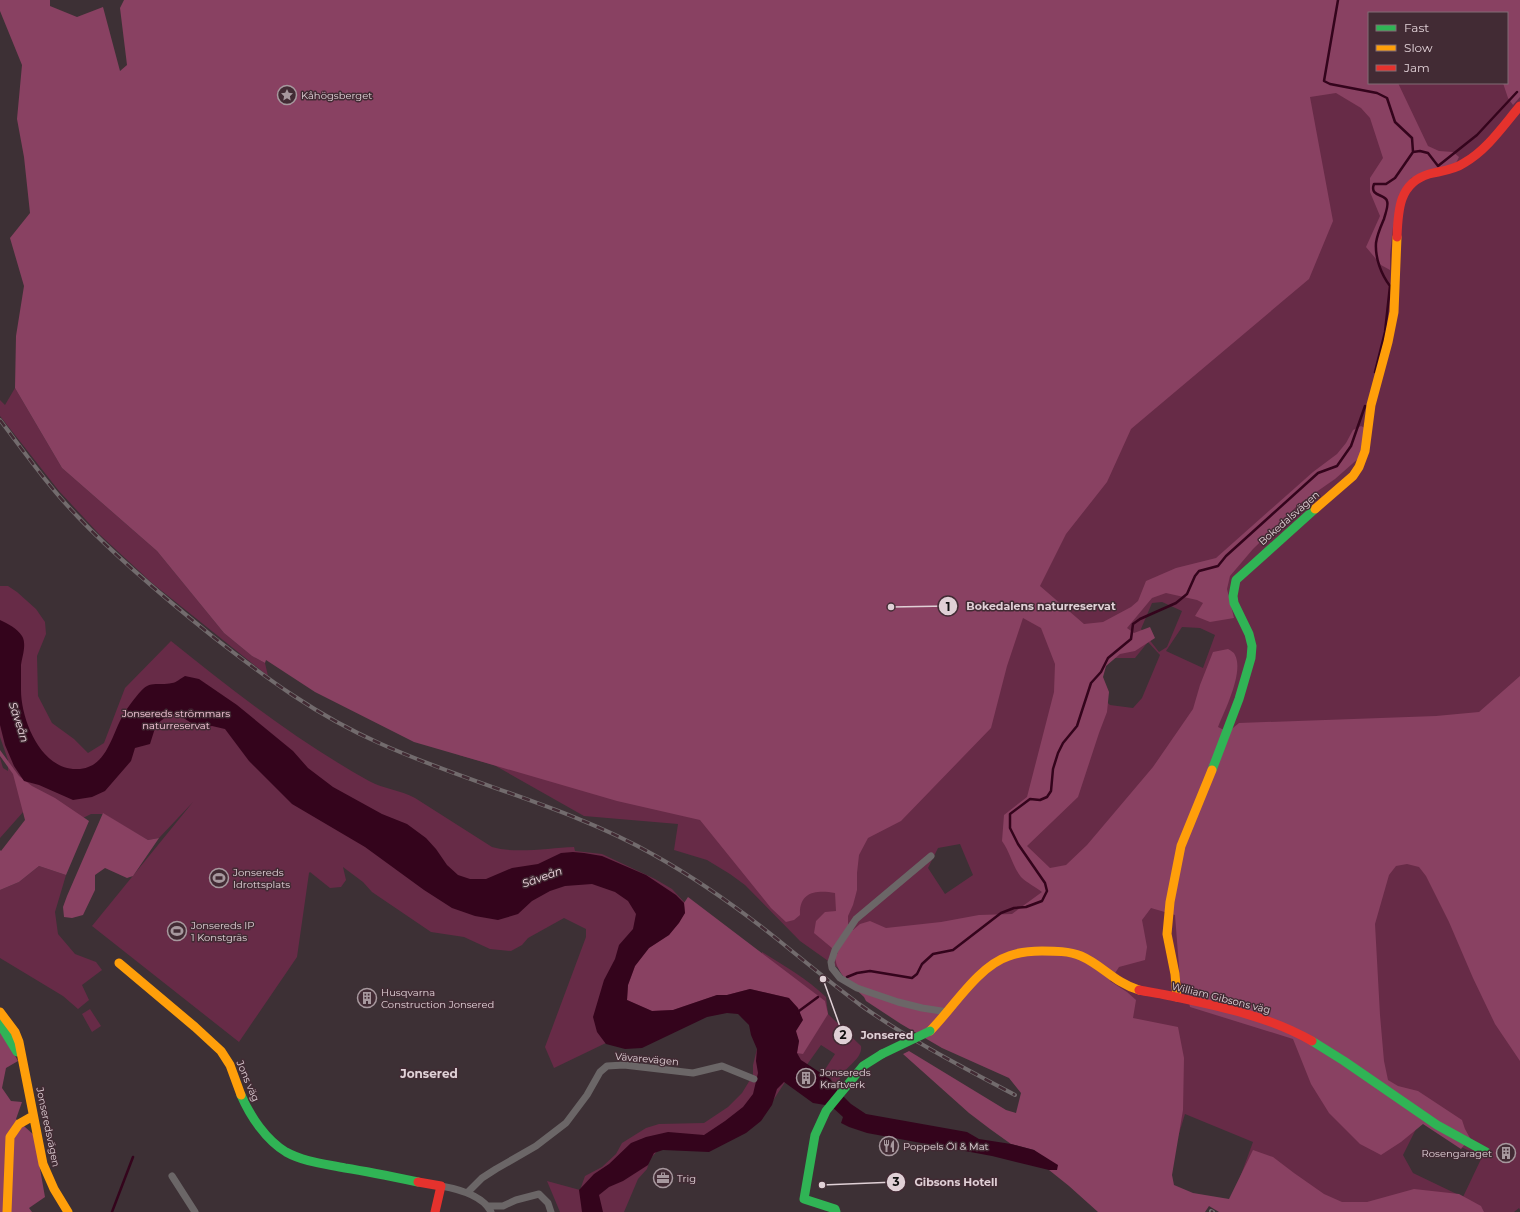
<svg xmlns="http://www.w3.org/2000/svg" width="1520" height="1212" font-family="Montserrat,sans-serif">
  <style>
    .green { fill: #672b47; fill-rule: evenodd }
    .forest { fill: #894162; fill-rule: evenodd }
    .water { fill: #34041c }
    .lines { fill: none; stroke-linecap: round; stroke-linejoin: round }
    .stream { stroke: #34041c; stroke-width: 2.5 }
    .street { stroke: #6b6667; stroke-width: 7 }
    .fast { stroke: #30b455; stroke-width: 9 }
    .slow { stroke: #ff9f0a; stroke-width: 9 }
    .jam { stroke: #e5322d; stroke-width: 9 }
    .rail-casing { stroke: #726b6d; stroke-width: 4 }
    .rail { stroke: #422b34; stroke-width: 2.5; stroke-dasharray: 8; stroke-linecap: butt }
    .fast-bridge { stroke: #30b455; stroke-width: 9 }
    .labels { text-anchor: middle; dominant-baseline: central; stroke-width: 3; stroke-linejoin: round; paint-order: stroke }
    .poi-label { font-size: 10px; fill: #e0d0d6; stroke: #422b34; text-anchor: start }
    .street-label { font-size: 10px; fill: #e0d0d6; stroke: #422b34 }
    .park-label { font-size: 10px; fill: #fbcbdd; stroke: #422b34 }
    .water-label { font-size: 11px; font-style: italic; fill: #f2dae3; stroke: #422b34 }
    .quarter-label { font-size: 12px; font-weight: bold; fill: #e0d0d6; stroke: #422b34 }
    .leader { fill: none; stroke: #e0d0d6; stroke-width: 1.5 }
    .callout-dot { fill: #e0d0d6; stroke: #422b34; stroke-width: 1.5 }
    .mark-label { font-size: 12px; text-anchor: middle; font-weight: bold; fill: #111 }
    .callout-label { font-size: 11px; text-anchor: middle; font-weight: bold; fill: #e0d0d6; stroke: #422b34; stroke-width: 3; stroke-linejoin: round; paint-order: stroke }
  </style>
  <rect width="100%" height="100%" fill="#3d3035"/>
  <path class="green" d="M984,0h536v1210l-1,-2 -5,4h-254l-22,-29 15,-41 -68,-28 -22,71 -130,-101 -185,-109 -48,-34 -55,-56 -15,-11 -23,-14 -33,-10 4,-26 -94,-8 -90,-51 -35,-10 47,-55zM1369,13h138v70h-138zM1162,602l20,9 -15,36 -8,5 -18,-23 11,-26zM1182,627l18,1 15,7 -12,33 -37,-17zM1148,642l12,13 -18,43 -9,10 -23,-3 -23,-22 25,-25h23zM960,844l13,31 -28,19 -17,-26 10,-20zM1420,1121l35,23 27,13 -19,40 -50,-24 -10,-18z
    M15,388l47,80 95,83 67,82 28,23 13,7 3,13 -116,-93 -53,-49 -40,-43 -59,-75v-16l5,5z
    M0,586h8l9,6 19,17 9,13 1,12 -9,22 1,40 14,27 22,16 14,14 16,-10 21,-55 46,-47c63,51 128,101 198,140 15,8 31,9 46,17l77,49c23,7 57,1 82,0l1,4 27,3 53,25 17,10 14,15 75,57 1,-9c23,14 45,27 64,45l2,17 33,32c2,12 -14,20 -20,30 -3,5 -2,10 -3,15l-9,-16 -5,-4 11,-17 -14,-9 -15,21 -15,7 -17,26 -23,27 -91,22 -10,11 -3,10 -9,10 -14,33h-64l-13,-31 33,9 5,-14 17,-9 14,-13 6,-11 24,-15 13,-4 45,-1 24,-16 14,-14 11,-18v-10l5,-20 -5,-23 -21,-17 -124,37 -54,26 -9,-21 41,-110v-8l-22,-11 -36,20 -6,7 -11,6 -21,-2 -26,-12 -33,-5 -59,-40 -9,-10 -20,-15 3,13 -5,7 -11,1 -20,-16 -1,1 -12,84 -58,85 -147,-116 101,-124 -34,36 -11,2 -45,-26h-12l-8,4 -59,-7 -24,27v-80l3,10 5,3v-11l-8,-23z
    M39,866l27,9 -11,37 3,22 17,20 21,8 6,8 -20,15 7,15 -11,9 -15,-13 -63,-38v-68l19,-8z
    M90,1009l11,17 -9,6 -10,-18z"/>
  <path class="forest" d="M0,0h50v6l27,11 26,-10 17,64 7,-6 -7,-57 4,-8h1396v97l-7,8 -5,-7 -5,-15h4v-70h-138v70h29l30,63 11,5 14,1 6,5 -3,6 -45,15 -18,49 -3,28v15l-9,-5 -15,-18 14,-31 -10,-24v-14l13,-20 -13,-40 -9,-10 -25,-15 -26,4 23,124 -24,58 -178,150 -24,53 -41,52 -26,52 44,38 19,-2 28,-15 7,-6 8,-20 30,-13 40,-10 97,-86 24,-18 9,-11 7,-13 8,-4 4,2 -5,29 -25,22 -36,25 -46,45 -23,27 -3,13 7,29 -24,4 -15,-6 8,-13 -6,-3 -31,-7 -14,5 -25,30 7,5 16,-6 5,11 -20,13 -15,3 -14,12 -3,11 6,15 -2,20 -8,21 -21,64 -51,49 23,22 16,-3 21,-20 66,-78 40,-58 7,-24 13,-33 15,-3c3,2 6,3 7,6 9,17 -10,55 -17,72l10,5 11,-9 197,-7 43,-4 41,-36v385l-25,-37 -22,-46 -24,-56 -23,-46 -7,-9 -12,-3 -11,2 -7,9 -14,49 5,91 4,46 4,19 10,6 20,5 44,29 3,9 5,9 -9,11 -38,-25 -22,18 -20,13 -21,-11 -31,-31 -18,-29 -18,-45 -103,-32 -4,-17 -6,-10 -5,-65 -24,-7 -9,12 5,27 -2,13 -26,7 -9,14 17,11 9,8 -3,18 45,9 6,31 -1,52 -11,65 2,10 19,8 36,6 24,-49 20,7 21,16 30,21 18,8h25l47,-13 45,5 22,12 3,6h-265l-10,-6 -4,6h-107l-29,-26 -20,-16h8l-23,-20 -23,-6 -21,-15 -21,-16 -66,-59 6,-3 97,59 10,3 5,-20 -12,-15 -67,-30 -41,-24 -35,-23 -2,-4c-12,-12 -28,-23 -29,-41l3,-3 -24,-20 2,-12 9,-9 11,-1 -1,-18c-18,-3 -36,-2 -35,22l-6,5 -8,2 -15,-14 -71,-88 -83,-19 -203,-59 -99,-50 -49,-32 -1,3 -13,-7 -28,-23 -67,-82 -95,-83 -47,-80 1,-52 8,-50 -14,-48 20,-25 -6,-56 -7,-38 5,-54 -22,-54zM1023,618l18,10 14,36 -1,28 -27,105 -23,18 -2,26c8,11 11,26 19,36 6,6 15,10 21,15l-30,22 -33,1 -38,7 -55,6 -16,-7 -10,3 -7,6 -5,-4v-10l5,-11 4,-15v-17l2,-18 9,-17 33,-17 90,-93 16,-62z
    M0,750l19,26 13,10 23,12 34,23 -23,54 -27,-9 -20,16 -19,8v-40l1,1 24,-31 -12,-46 -13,-18z
    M103,813l45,27 11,-2 -26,38 -6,2 -22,-10 -10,7v15l-12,25 -11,3 -8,-1 -1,-10 4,-11z
    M688,897l137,104 3,13 -25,40 -6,-1 2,-12 -4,-10 -6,-33 -39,-9 -23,6h-10l-44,15 -21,1 -25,-11 1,-15 7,-19 14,-18 20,-13 16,-22 -1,-10z
    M0,1031l8,12 10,18 -12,7 -4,20 9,13 11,1 -6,17 18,16 11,62 -16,11 3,4h-32z"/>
  <path class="water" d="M0,620c8,4 17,8 22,16 5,8 0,21 -1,29 0,8 0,17 0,25 0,30 20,80 56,79 29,0 34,-32 46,-54 3,-5 13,-19 18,-24 9,-11 19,-5 31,-8 4,0 9,-5 13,-7l14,3 38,26 56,46 15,17 25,19 49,27 25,10 19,14 10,11 11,16 11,10 12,4h16l26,-11 26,-4 23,-11 12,-1 11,1 18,3 44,19 30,20 8,8 1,10 -6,10 -10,12 -20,13 -14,18 -7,19 -1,15 25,11 21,-1 44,-15h10l23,-6 39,9 9,10 5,12 -7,11 3,10 -2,12 4,7 29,19 9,13 12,12 15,10 101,18 12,7 32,5 23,6 24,15 -1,5h-8l-57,-14 -125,-23 -18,-6 -8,-4 2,-6 -12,-11 -18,-3 -29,-21 -7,7 -5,16 -11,16 -15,12 -37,19 -46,-2 -9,3 -6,12 -25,16 -14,6 -10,8 4,17h-21l-3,-22 15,-16 15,-10 22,-21 15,-6 22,-5 36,3 21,-14 18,-14 10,-13 5,-21 -2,-12 1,-12 -6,-14 -2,-10 -11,-11 -11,-1 -20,4 -65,31 -17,1 -19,-5 -9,-12 -4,-15 11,-37 11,-21 4,-14 14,-16 3,-15 -8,-13 -13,-9 -23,-8 -27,2 -15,5 -18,10 -14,13 -20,6 -23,-4 -23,-8 -28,-18 -59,-43 -73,-43 -43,-43 -24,-32 -13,-3 -14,3 -5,-5 -16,-10 -9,1 -12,10 -6,19 -15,4 -4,13 -26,30 -13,6 -19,3 -34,-15 -15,-4 -10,-15 -9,-21 -5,-20z"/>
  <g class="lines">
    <path class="stream" d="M1338,0l-14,81 6,3 47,9 10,5 8,24 17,16 1,14 -18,26 -9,6h-12c-5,13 12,10 13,17 2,5 -2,13 -3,18 -3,7 -7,16 -8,24 -1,15 5,31 14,43l-5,46 -10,40
      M1413,152l7,-1 8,2 10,13 39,-31 40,-43
      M847,977l10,-4 13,-2 42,7 5,-4 5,-10 11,-10 20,-4 48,-37 13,-5 12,-1 16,-6 5,-10 -2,-8 -27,-39 -8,-16v-14l20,-15 10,1 7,-3 4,-6 2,-22 5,-16 5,-10 14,-17 14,-43 10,-11 7,-14 23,-19 2,-15 7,-5 36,-16 11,-9 8,-18 4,-5 19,-5 8,-10 92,-83 19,-7 14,-20 14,-40
      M798,1013l1,-2 19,-14
      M112,1212l21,-55"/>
    <path class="street" d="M931,856l-75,63 -21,31 -4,12 1,6 8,10 17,10 41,14 24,6 26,4
      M172,1176l23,36
      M441,1186c17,3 42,9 50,26
      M468,1192l14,-14 14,-9 40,-23 30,-23 21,-28 13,-23 7,-6 17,-1 69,8 29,-7 32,13
      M489,1206h14l13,-6 23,-6 9,9 3,9"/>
    <path class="fast" d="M1212,770l27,-71 12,-41 1,-12 -3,-12 -15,-31 -1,-7 3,-16 79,-71
      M0,1024l17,28
      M1312,1041l32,20 93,64 49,27
      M241,1095c9,21 25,45 45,57 18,10 40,12 59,16 25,4 49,9 73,14
      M836,1212l-1,-3 -31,-10 11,-64 11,-24 37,-45 19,-12"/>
    <path class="slow" d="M1315,509l38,-33 6,-9 6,-16 6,-46 17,-63 6,-30 3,-75
      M119,963l76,64 26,24 9,14 11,30
      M1177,997l-2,-23 -8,-40 3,-32 11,-56 31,-76
      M0,1012l15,20 4,10 24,122 11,25 14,23
      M930,1031c23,-23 48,-65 79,-75 10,-4 22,-5 33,-5 13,0 27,0 39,5 21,9 34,27 58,34
      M7,1212l3,-75 9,-13 14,-8"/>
    <path class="jam" d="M1397,237c1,-27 2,-54 32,-63 12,-3 25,-4 35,-11 23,-13 39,-37 56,-57
      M1139,990c9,2 18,3 27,5 51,11 100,20 146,46
      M418,1182l23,4 -6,26"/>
    <defs>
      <path id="rail" d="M0,420c25,33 49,67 78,97 41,43 88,82 134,119 54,42 104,79 167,107 90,41 189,63 275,112 43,24 84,53 123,84 27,22 54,44 82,65 49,35 103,63 156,91
        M1211,1211l2,1"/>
    </defs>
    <use href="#rail" class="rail-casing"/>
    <use href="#rail" class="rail"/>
    <path class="fast-bridge" d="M882,1054l48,-23"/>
  </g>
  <defs>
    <symbol id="sight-ring" viewBox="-11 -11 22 22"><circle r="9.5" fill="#422b34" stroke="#a7989e" stroke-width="1.5"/><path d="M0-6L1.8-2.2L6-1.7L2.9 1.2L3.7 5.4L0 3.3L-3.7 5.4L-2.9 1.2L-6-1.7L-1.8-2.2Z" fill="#a7989e"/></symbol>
    <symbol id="stadium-ring" viewBox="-11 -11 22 22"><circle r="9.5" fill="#422b34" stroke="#a7989e" stroke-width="1.5"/><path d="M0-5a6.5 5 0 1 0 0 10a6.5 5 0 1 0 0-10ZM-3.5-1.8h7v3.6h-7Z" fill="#a7989e"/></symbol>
    <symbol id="building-ring" viewBox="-11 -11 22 22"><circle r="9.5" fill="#422b34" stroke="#a7989e" stroke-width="1.5"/><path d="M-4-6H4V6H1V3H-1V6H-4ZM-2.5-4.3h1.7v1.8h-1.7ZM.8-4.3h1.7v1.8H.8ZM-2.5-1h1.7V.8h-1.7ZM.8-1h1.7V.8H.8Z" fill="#a7989e"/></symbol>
    <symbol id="restaurant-ring" viewBox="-11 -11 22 22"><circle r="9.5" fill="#422b34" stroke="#a7989e" stroke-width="1.5"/><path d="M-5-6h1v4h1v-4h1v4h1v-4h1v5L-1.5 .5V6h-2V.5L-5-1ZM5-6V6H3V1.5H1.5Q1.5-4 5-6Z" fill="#a7989e"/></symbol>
    <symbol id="office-ring" viewBox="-11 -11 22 22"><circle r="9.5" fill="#422b34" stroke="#a7989e" stroke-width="1.5"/><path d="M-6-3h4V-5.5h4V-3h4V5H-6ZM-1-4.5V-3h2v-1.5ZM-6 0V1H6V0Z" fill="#a7989e"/></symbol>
  </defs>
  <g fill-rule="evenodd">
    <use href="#sight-ring" x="276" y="84" width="22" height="22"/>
    <use href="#stadium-ring" x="208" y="867" width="22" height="22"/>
    <use href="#stadium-ring" x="166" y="920" width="22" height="22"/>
    <use href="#building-ring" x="356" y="987" width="22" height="22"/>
    <use href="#building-ring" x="795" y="1067" width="22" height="22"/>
    <use href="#restaurant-ring" x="878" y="1135" width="22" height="22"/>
    <use href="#building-ring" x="1495" y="1142" width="22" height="22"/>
    <use href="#office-ring" x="652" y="1167" width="22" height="22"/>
  </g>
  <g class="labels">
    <g class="poi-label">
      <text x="301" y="95">Kåhögsberget</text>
      <text x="233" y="872">Jonsereds<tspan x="233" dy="12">Idrottsplats</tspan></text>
      <text x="191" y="925">Jonsereds IP<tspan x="191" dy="12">1 Konstgräs</tspan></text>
      <text x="381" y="992">Husqvarna<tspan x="381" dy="12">Construction Jonsered</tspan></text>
      <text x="820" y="1072">Jonsereds<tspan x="820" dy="12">Kraftverk</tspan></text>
      <text x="903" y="1146">Poppels Öl &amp; Mat</text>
      <text x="1492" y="1153" text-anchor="end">Rosengaraget</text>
      <text x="677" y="1178">Trig</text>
    </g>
    <g class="street-label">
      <text transform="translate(1289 518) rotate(-41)">Bokedalsvägen</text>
      <text transform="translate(1221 998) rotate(14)">William Gibsons väg</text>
      <text transform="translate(647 1059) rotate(5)">Vävarevägen</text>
      <text transform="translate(248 1081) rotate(67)">Jons väg</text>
      <text transform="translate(48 1127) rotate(78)">Jonseredsvägen</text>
    </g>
    <g class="park-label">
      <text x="176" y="713">Jonsereds strömmars<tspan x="176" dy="12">naturreservat</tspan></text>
    </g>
    <g class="water-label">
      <text transform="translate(19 722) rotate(72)">Säveån</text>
      <text transform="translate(542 877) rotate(-20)">Säveån</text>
    </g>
    <g class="quarter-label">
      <text x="429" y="1073">Jonsered</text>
    </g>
  </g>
  <path class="leader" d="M891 607L948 606M823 979L843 1035M822 1185L896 1182"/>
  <g class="callout-dot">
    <circle cx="891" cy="607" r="4"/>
    <circle cx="823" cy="979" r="4"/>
    <circle cx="822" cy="1185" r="4"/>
    <circle cx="948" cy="606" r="10"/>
    <circle cx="843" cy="1035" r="10"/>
    <circle cx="896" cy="1182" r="10"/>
  </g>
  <g class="mark-label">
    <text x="948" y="611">1</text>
    <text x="843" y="1039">2</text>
    <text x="896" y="1186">3</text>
  </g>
  <g class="callout-label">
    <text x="1041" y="610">Bokedalens naturreservat</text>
    <text x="887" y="1039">Jonsered</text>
    <text x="956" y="1186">Gibsons Hotell</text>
  </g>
  <rect x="1368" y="12" width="140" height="72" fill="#422b34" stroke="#816d75"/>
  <rect x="1376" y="25" width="20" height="6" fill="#30b455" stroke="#816d75"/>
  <text x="1404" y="32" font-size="12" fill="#e0d0d6">Fast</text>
  <rect x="1376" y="45" width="20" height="6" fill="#ff9f0a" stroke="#816d75"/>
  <text x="1404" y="52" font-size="12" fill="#e0d0d6">Slow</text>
  <rect x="1376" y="65" width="20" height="6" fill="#e5322d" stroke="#816d75"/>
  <text x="1404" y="72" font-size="12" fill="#e0d0d6">Jam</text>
</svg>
